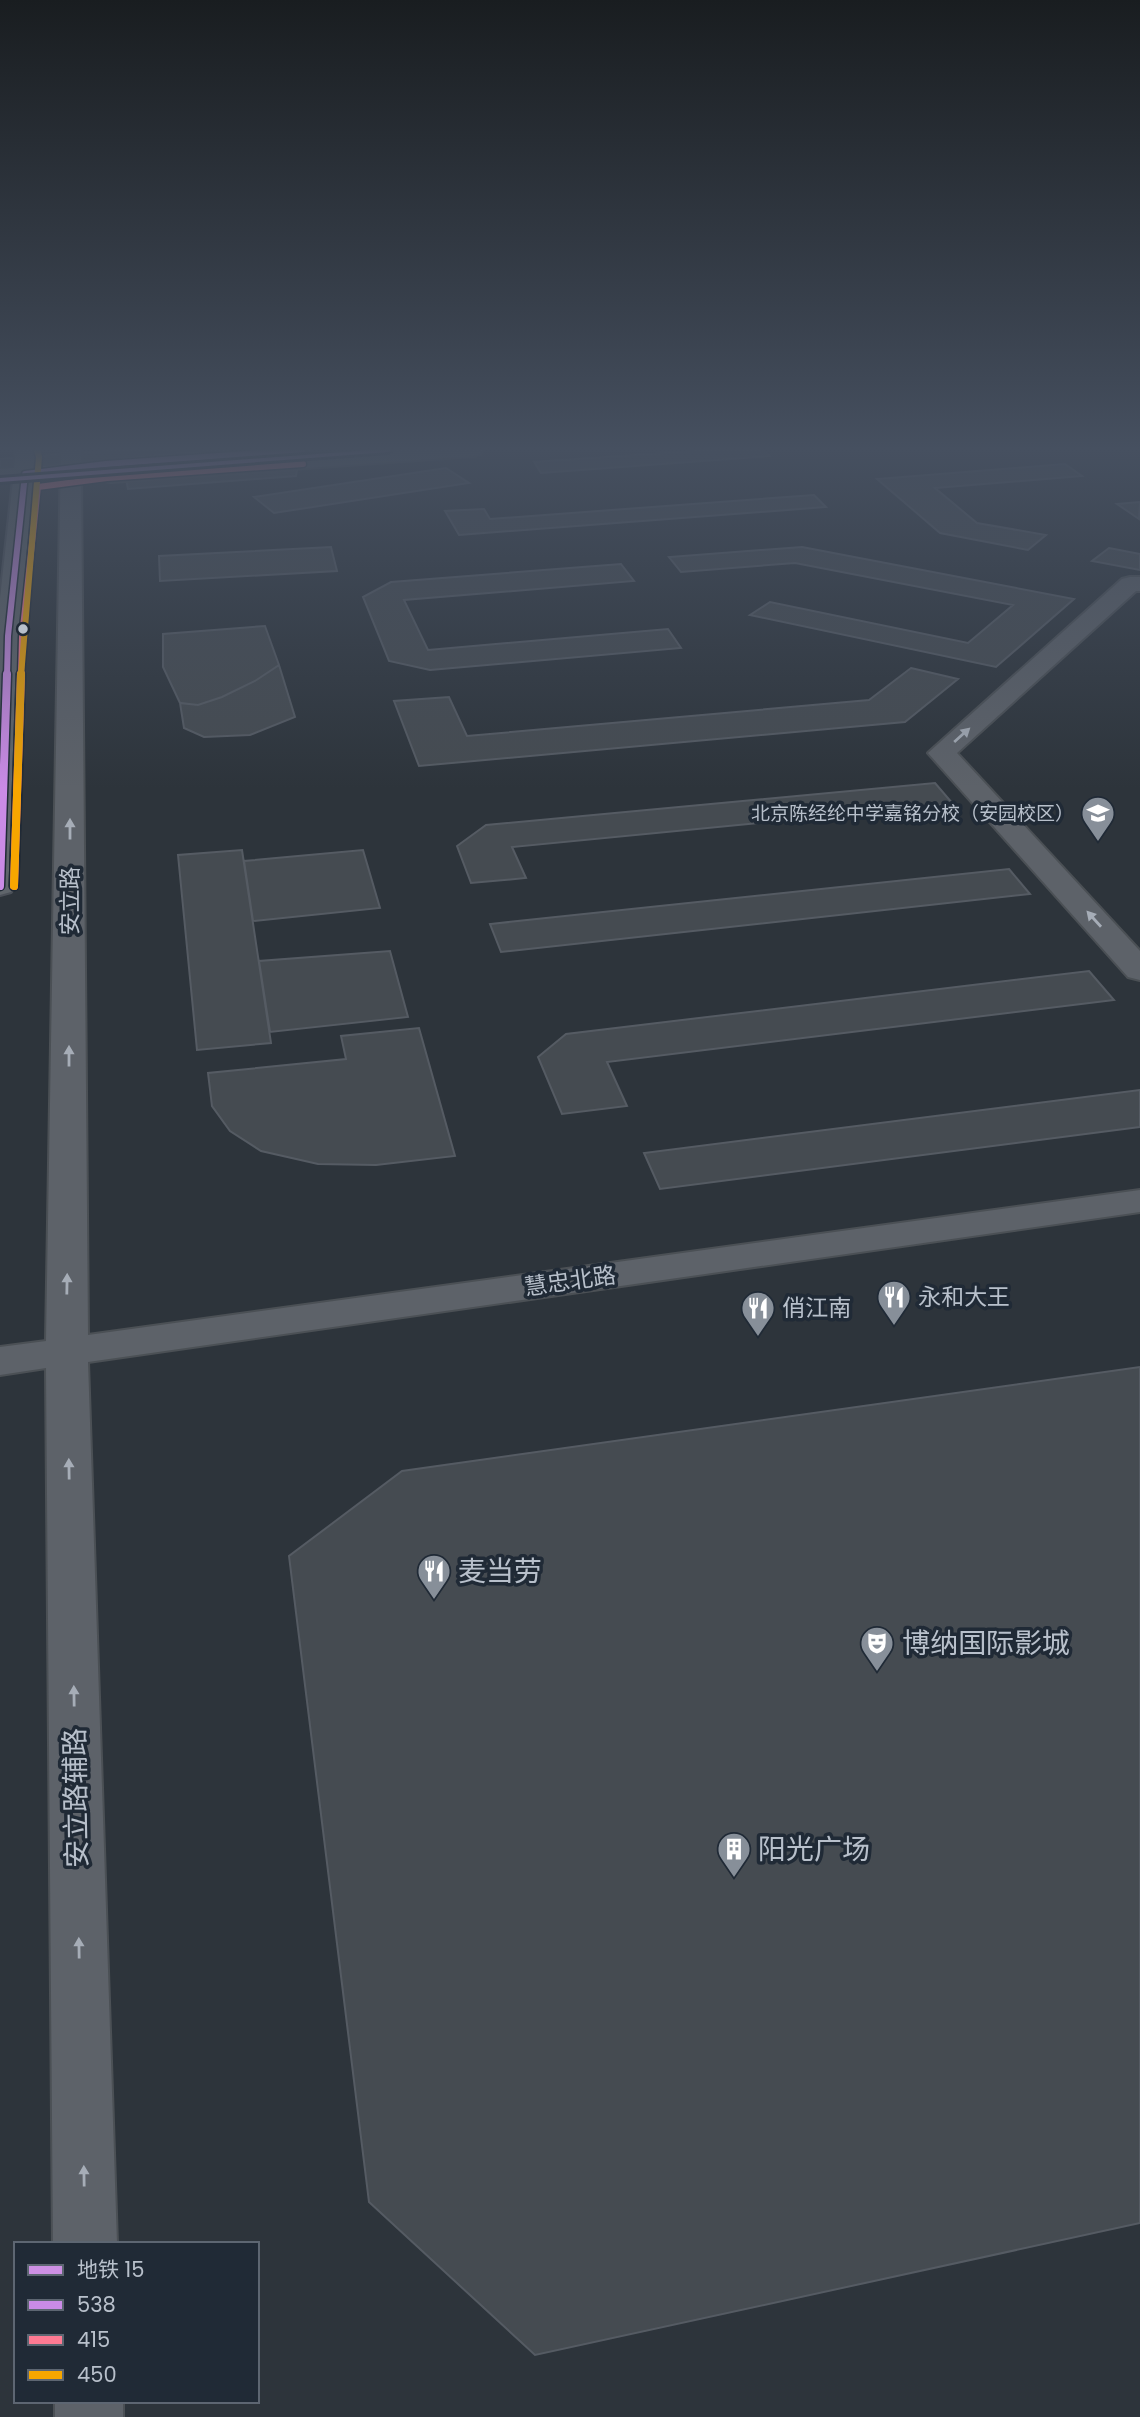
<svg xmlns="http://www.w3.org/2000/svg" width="1140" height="2417" font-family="Poppins,'Noto Sans SC',sans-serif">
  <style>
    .building { fill: #454b51; stroke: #555b63; stroke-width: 2 }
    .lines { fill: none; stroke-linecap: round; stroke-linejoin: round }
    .minor-casing { stroke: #4b5055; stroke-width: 4 }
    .major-casing { stroke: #4b5058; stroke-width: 4 }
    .minor { fill: #5d6269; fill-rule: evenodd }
    .major { fill: #5f656b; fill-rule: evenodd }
    .bus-1-far1-casing { stroke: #202a36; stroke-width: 9 }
    .bus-1-casing { stroke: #202a36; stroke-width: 11 }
    .bus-2-far1-casing { stroke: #202a36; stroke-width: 9 }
    .bus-2-casing { stroke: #202a36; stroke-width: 11 }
    .bus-3-far1-casing { stroke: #202a36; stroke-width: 9 }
    .bus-3-casing { stroke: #202a36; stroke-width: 11 }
    .bus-1-far1 { stroke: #ca8be6; stroke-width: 6 }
    .bus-1 { stroke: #ca8be6; stroke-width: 8 }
    .bus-2-far1 { stroke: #fe7a93; stroke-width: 6 }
    .bus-2 { stroke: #fe7a93; stroke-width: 8 }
    .bus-3-far1 { stroke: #f7a600; stroke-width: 6 }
    .bus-3 { stroke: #f7a600; stroke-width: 8 }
    .metro-1-casing { stroke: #202a36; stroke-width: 6 }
    .metro-1 { fill: #cd90e4; fill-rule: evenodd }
    .oneway { fill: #a6adb7 }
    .bus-dot { fill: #b8c0cb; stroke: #202a36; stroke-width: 2.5 }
    .labels { text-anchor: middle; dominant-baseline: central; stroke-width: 7; stroke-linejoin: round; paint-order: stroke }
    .far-poi-label { font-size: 19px; fill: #b8c0cb; stroke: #202a36; text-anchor: end }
    .street-label { font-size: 23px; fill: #b8c0cb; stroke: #202a36 }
    .poi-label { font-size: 23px; fill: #b8c0cb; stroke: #202a36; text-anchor: start }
    .near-poi-label { font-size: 28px; fill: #b8c0cb; stroke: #202a36; text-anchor: start }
    .near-street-label { font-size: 28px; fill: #b8c0cb; stroke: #202a36 }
  </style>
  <rect width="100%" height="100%" fill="#2d343b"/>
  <path class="building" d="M117,450h186l4,12 -150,10 1,7 139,-9 -1,6 -168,13 -3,-15 -125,9v-24z
    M709,450h54l7,6 -229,17 -7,-11z
    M1065,464l17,12 -147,12 42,35 69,12 -18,15 -88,-17 -63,-54z
    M446,468l23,15 -195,30 -20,-16z
    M814,495l12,12 -367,28 -14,-24 39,-2 6,10z
    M1140,502l-1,17 -22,-15z
    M331,547l6,24 -177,10 -1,-25z
    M802,547l272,52 -78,68 -246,-52 20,-13 198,41 45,-38 -218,-42 -114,9 -12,-15z
    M1109,548l31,6v16l-48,-9z
    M621,564l13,17 -230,19 24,50 240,-21 13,19 -251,22 -41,-9 -26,-64 28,-15z
    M265,626l14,39 -24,16 -33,16 -24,8 -18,-2 -17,-36v-33z
    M279,665l16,52 -45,18 -46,2 -20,-9 -4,-25 18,2 24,-8 33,-16z
    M911,668l47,11 -53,43 -486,44 -25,-65 55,-4 18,39 402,-36z
    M935,783l18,21 -441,43 14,31 -55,5 -14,-37 29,-21z
    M242,850l29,193 -74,7 -19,-195z
    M363,850l17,58 -127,13 -9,-60z
    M1009,869l21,25 -529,58 -11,-28z
    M390,951l18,66 -138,15 -11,-71z
    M1089,971l25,29 -507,62 20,44 -65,8 -24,-57 28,-23z
    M419,1028l36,128 -79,9 -58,-1 -57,-13 -31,-20 -18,-25 -4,-33 138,-14 -5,-23z
    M1140,1090v37l-480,62 -16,-36z
    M1140,1367v856l-605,132 -166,-153 -80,-646 113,-85z"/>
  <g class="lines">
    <defs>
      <path id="minor" d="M61,450h20v15l30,5 285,-20h87l-3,4 -7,2 -362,26 -30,-5 7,858 1052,-145v22l-1052,150 29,882h-64l-7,-876 -46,7v-28l46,-6z
        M1130,577h10v14h-4l-179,162 183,198v29l-12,-3 -200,-224 194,-174z
        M55,2401h68v16h-68z"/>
      <path id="major" d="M16,450h20l-2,17c92,-7 186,-25 278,-17l-3,4 -7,2 -196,14 -73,9 -13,157 -5,250 -4,6 -11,3v-297l13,-118 -13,1v-12l14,-1z"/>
    </defs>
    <use href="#minor" class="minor-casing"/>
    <use href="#major" class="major-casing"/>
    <use href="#minor" class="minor"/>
    <use href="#major" class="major"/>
    <defs>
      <path id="bus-1-far1" d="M7,676l1,-40 17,-162 81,-10 196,-14"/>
      <path id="bus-1" d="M0,886l7,-212"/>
      <path id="bus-2-far1" d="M21,676l1,-39 16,-150 69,-9 196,-14"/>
      <path id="bus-2" d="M14,886l7,-212"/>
      <path id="bus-3-far1" d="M21,676l18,-219 -2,-7"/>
      <path id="bus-3" d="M14,886l7,-212"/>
    </defs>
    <use href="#bus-1-far1" class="bus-1-far1-casing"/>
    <use href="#bus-1" class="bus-1-casing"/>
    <use href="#bus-2-far1" class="bus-2-far1-casing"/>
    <use href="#bus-2" class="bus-2-casing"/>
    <use href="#bus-3-far1" class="bus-3-far1-casing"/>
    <use href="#bus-3" class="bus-3-casing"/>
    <use href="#bus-1-far1" class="bus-1-far1"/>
    <use href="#bus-1" class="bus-1"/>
    <use href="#bus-2-far1" class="bus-2-far1"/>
    <use href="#bus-2" class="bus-2"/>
    <use href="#bus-3-far1" class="bus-3-far1"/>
    <use href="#bus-3" class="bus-3"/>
    <defs>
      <path id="metro-1" d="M369,450h22l-3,2 -388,30v-4z"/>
    </defs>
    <use href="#metro-1" class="metro-1-casing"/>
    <use href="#metro-1" class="metro-1"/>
  </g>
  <defs><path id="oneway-solid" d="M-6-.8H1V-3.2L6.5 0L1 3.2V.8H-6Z" transform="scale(1.75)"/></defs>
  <g class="oneway">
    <use href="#oneway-solid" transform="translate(962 735) rotate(-42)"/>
    <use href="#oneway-solid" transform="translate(70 829) rotate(-90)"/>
    <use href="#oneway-solid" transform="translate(1094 919) rotate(-132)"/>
    <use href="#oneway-solid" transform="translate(69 1056) rotate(-90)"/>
    <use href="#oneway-solid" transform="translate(67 1284) rotate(-89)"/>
    <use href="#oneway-solid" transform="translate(69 1469) rotate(-91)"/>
    <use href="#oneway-solid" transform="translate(74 1696) rotate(-91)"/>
    <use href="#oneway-solid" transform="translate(79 1948) rotate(-91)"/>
    <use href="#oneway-solid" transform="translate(84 2176) rotate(-91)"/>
  </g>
  <linearGradient id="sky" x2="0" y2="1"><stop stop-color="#191d20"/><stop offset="0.57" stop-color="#465060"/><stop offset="1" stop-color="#465060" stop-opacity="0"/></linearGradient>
  <rect width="1140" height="788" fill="url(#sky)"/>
  <defs>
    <symbol id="school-pin" viewBox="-11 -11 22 30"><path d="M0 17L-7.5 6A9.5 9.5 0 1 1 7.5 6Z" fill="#878f99" stroke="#202a36"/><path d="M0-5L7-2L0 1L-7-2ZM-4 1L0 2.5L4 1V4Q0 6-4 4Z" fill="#fff"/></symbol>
    <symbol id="restaurant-pin" viewBox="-11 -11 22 30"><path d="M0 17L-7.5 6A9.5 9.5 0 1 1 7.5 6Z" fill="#878f99" stroke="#202a36"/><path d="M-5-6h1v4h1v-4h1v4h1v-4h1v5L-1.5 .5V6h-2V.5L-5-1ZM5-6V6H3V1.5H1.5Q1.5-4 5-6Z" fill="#fff"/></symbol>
    <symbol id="theatre-pin" viewBox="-11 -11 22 30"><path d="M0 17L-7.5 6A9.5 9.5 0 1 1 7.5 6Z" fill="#878f99" stroke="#202a36"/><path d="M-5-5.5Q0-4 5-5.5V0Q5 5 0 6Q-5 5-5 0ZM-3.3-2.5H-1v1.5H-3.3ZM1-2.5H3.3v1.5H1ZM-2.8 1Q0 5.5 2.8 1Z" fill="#fff"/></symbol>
    <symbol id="building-pin" viewBox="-11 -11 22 30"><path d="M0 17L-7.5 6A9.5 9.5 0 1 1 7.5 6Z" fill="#878f99" stroke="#202a36"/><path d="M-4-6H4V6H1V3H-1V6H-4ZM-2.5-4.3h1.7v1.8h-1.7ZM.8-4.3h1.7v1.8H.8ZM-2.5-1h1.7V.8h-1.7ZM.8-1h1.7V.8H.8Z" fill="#fff"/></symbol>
  </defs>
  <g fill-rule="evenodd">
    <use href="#school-pin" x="1079" y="794" width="38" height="52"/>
    <use href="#restaurant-pin" x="875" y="1278" width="38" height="52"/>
    <use href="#restaurant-pin" x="739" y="1289" width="38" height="52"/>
    <use href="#restaurant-pin" x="415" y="1552" width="38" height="52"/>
    <use href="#theatre-pin" x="858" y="1624" width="38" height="52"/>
    <use href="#building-pin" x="715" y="1830" width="38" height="52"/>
  </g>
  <circle class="bus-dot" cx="23" cy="629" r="6"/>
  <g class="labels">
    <g class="far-poi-label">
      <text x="1074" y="813">北京陈经纶中学嘉铭分校（安园校区）</text>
    </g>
    <g class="street-label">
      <text transform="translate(70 901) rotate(-90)">安立路</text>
      <text transform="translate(570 1281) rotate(-8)">慧忠北路</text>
    </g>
    <g class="poi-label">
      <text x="918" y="1297">永和大王</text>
      <text x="782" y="1308">俏江南</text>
    </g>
    <g class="near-poi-label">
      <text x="458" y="1571">麦当劳</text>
      <text x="902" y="1643">博纳国际影城</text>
      <text x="758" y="1849">阳光广场</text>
    </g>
    <g class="near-street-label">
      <text transform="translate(76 1798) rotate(-91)">安立路辅路</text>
    </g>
  </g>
  <rect x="14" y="2242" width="245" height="161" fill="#202a36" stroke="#5d6672" stroke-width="2"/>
  <rect x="28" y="2265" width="35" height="10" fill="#cd90e4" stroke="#5d6672" stroke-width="2"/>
  <text x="77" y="2277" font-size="21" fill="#b8c0cb">地铁 15</text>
  <rect x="28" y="2300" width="35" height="10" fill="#ca8be6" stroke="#5d6672" stroke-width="2"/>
  <text x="77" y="2312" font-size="21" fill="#b8c0cb">538</text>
  <rect x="28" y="2335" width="35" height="10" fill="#fe7a93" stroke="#5d6672" stroke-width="2"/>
  <text x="77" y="2347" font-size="21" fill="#b8c0cb">415</text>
  <rect x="28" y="2370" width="35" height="10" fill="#f7a600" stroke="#5d6672" stroke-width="2"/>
  <text x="77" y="2382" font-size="21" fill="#b8c0cb">450</text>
</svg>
